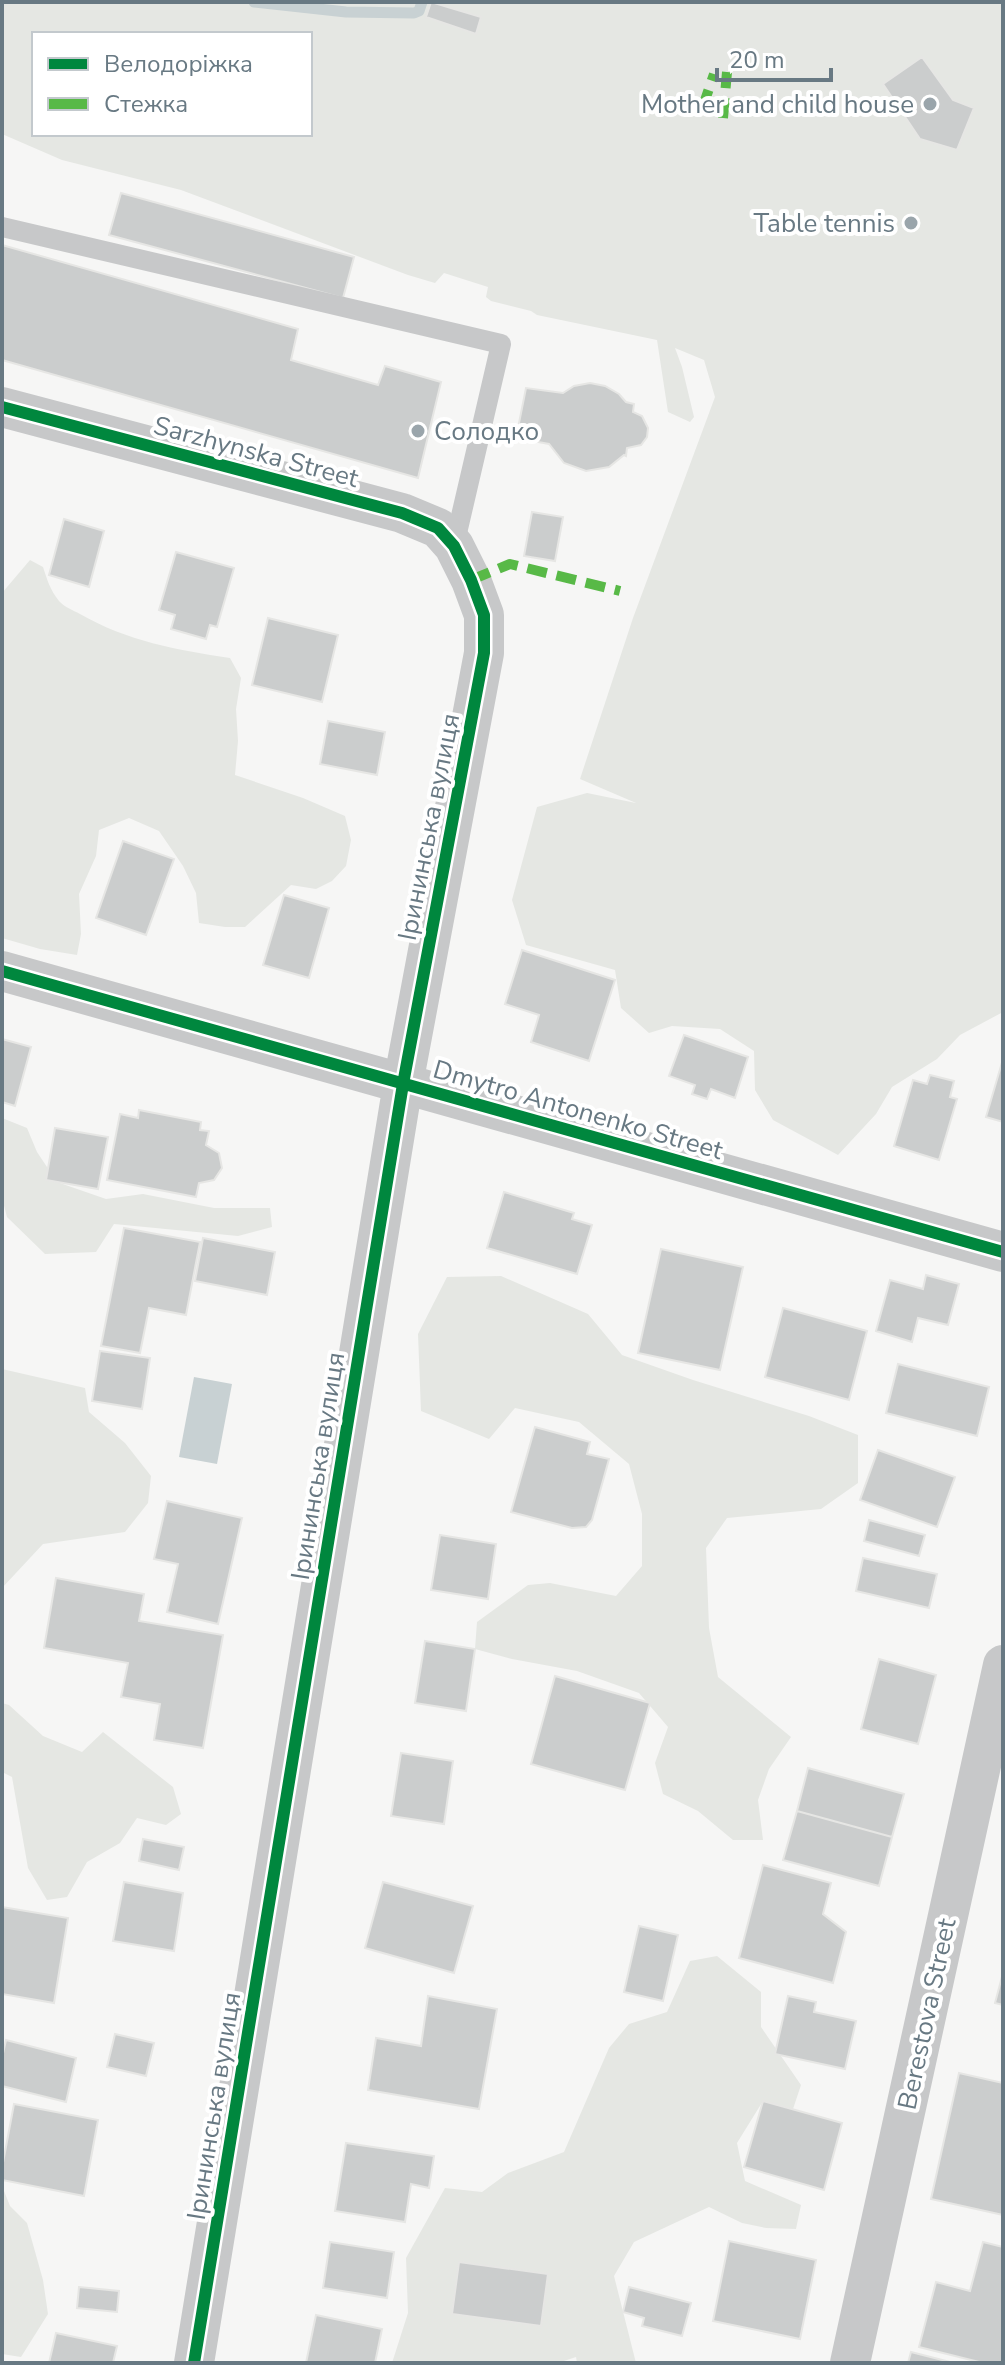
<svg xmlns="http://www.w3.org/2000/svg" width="1005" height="2365" font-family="'Nunito Sans',sans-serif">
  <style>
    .green { fill: #e5e7e3; fill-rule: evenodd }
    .water { fill: #c8d1d3 }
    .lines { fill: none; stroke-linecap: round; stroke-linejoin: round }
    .stream { stroke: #c8d1d3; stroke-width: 11 }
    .building { fill: #cbcdcd; stroke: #e6e6e4; stroke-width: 2 }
    .lane { stroke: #c7c8c9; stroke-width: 20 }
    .street { stroke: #c7c8c9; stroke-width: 40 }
    .quiet { stroke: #58b947; stroke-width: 10; stroke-dasharray: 20 10; stroke-linecap: butt }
    .cycleway-casing { stroke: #fff; stroke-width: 17 }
    .cycleway { stroke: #00873e; stroke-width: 12 }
    .poi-dot { fill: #9aa5ab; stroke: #fff; stroke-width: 3 }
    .labels { text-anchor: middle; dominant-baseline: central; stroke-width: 8; stroke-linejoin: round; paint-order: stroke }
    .poi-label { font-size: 26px; fill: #687983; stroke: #fff; text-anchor: end }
    .street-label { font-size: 26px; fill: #687983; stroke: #fff }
  </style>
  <rect width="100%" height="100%" fill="#f6f6f5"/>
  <path class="green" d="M2,2h1001v1010l-43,23 -23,24 -45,28 -16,27 -38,41 -65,-35 -18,-30 -1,-39 -34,-22 -48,-3 -23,7 -28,-25 -6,-38 -89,-25 -14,-45 25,-93 50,-14 49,10 -56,-24 53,-161 82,-221 -11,-37 -29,-12 7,19 12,50 -4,5 -22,-10 -11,-72 -120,-25 -6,-4 -40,-10 -5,-4 2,-10 -44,-14 -9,10 -27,-8 -227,-85 -119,-30 -60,-26zM34,34h276v100h-276z
    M30,560l13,7c4,12 7,23 16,34 5,6 14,9 21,13 47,27 97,36 150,44l11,20 -5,31 2,32 -3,34 68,23 42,18 6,24 -5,26 -14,15 -16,8 -25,-4 -46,42h-20l-26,-4 -3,-30 -13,-27 -24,-35 -30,-13 -30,12 -3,26 -17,38 2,40 -4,21 -37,-6 -38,-11v-345z
    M2,1118l25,10 10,24 20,30 49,17 37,-5 71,14h56l2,19 -34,9 -124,-12 -18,28 -51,2 -38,-37 -5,-19z
    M501,1276l87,38 34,41 71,25 116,36 49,19v48l-37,26 -94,9 -21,30 3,80 9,49 73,60 -22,32 -11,31 5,40h-30l-35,-29 -35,-17 -8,-31 13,-36 -29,-34 -62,-22 -65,-12 -37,-10 2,-27 51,-37 22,-2 66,13 26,-30v-52l-13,-50 -50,-42 -64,-14 -26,31 -68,-28 -3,-77 29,-57z
    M2,1369l83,19 4,24 36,31 26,33 -3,27 -23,29 -82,12 -41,44z
    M2,1703l7,2 34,31 39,16 21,-20 70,55 8,27 -15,11 -29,-7 -17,25 -33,19 -20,35 -20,3 -19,-32 -16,-91 -10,-5z
    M717,1956l44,36v35l40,58 -8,24 -30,-8 -26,42 8,38 56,24 -5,24 -30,-1 -24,-5 -33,-16 -75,35 -20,34 22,87h-59l-1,-6 -18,6h-166l16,-50 -2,-55 39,-70 37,4 26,-19 56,-21 45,-104 20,-24 38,-12 23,-51z
    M2,2186l8,20 17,17 16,57 5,34 -27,43 -19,-3z"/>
  <path class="water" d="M194,1377l38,7 -15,80 -38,-7z"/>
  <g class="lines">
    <path class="stream" d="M254,2l92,10 68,1 5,-2 3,-9"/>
  </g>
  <path class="building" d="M431,2l50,15 -5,17 -50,-17z
    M922,57l31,43 21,8 -17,42 -37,-11 -37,-55z
    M121,193l233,64 -11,41 -234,-63z
    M2,245l296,84 -7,31 87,25 7,-19 56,16 -23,96 -416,-118z
    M590,383l15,3 14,8 7,8 8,2 -1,8 9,4 6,12 -1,9 -6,8 -14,3 -1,8 -2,-1 -15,12 -23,4 -22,-8 -15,-19 -33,-6 10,-50 37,5 11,-7z
    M532,512l31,5 -8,44 -31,-5z
    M64,519l40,12 -15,56 -40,-12z
    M176,552l58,16 -17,59 -7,-2 -4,14 -35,-10 4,-14 -16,-5z
    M268,618l70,17 -16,67 -70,-17z
    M328,721l57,11 -8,43 -57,-11z
    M123,841l51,18 -28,76 -50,-17z
    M284,895l45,13 -20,70 -46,-13z
    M522,950l93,30 -26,81 -58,-19 8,-27 -34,-11z
    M684,1035l64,22 -13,41 -24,-9 -4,10 -15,-5 3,-9 -26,-9z
    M2,1039l29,8 -16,59 -13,-4z
    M1003,1059v63l-17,-5z
    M930,1075l24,6 -4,16 7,2 -18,61 -45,-14 19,-66 14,4z
    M139,1110l62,12 -1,8 9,1 -3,14 13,8 3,15 -8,12 -15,3 -3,14 -89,-17 13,-66 18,4z
    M55,1128l53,9 -10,52 -52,-9z
    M504,1192l70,21 -2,6 20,6 -15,49 -90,-26z
    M124,1228l76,14 -14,73 -37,-7 -9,45 -39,-7z
    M203,1238l72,14 -8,43 -72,-14z
    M661,1249l82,18 -23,103 -82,-17z
    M926,1275l33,9 -11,41 -30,-7 -6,24 -36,-11 14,-51 33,9z
    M783,1308l84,23 -18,69 -84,-23z
    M100,1351l50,7 -8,51 -50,-8z
    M898,1364l91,23 -12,49 -91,-23z
    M535,1427l55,15 -3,12 22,5 -17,61 -6,7 -14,1 -61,-16z
    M878,1450l77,27 -18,50 -77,-27z
    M167,1501l75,17 -24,106 -51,-12 11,-48 -24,-5z
    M869,1520l56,15 -6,21 -55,-15z
    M440,1535l56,9 -8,55 -57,-9z
    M863,1558l74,16 -8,34 -73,-17z
    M56,1578l88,16 -5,27 84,14 -20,113 -49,-8 6,-36 -39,-7 7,-34 -84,-15z
    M425,1641l50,8 -9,62 -51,-8z
    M879,1659l57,16 -18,69 -57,-15z
    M555,1676l95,27 -25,87 -94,-26z
    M401,1753l52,8 -9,63 -53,-8z
    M808,1768l96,26 -12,43 -95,-26z
    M797,1811l95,26 -13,49 -96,-26z
    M143,1839l41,8 -5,23 -40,-9z
    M763,1865l68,18 -8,31 23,18 -13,51 -94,-25z
    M124,1882l59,11 -9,58 -61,-10z
    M383,1882l90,24 -19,67 -89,-25z
    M2,1907l66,11 -14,85 -52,-9z
    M639,1926l39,9 -15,66 -39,-9z
    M1003,1973v32l-8,-2z
    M428,1996l69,13 -18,100 -111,-19 8,-52 45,8z
    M788,1996l28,6 -2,10 42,9 -11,48 -70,-15z
    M115,2034l39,9 -8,33 -39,-9z
    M6,2040l70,18 -10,44 -64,-16v-28z
    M959,2073l44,10v132l-72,-16z
    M763,2101l79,22 -18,67 -80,-23z
    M14,2104l84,16 -14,76 -82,-16v-12z
    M346,2143l88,13 -5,32 -18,-4 -6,38 -70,-11z
    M729,2241l87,19 -16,79 -87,-18z
    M330,2242l64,10 -7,46 -64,-10z
    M983,2242l20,5v116h-20l-64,-16 17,-65 34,9z
    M459,2262l89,12 -7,52 -89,-12z
    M79,2287l40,4 -2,21 -40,-4z
    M629,2287l62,16 -9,33 -40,-10 2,-8 -21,-6z
    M316,2315l66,14 -7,34h-69z
    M56,2333l61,13 -4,17h-64z
    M911,2352l43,11h-46z"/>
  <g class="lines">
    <path class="lane" d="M2,227l499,117 -47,202"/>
    <path class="street" d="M2,407l400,106 36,15 16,18 17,34 13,35v38l-81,431 -209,1279
      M2,971l1001,281
      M850,2363l153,-698"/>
    <path class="quiet" d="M702,109l12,-35
      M723,118l4,-46
      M471,580l39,-16 110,27"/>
    <defs>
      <path id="cycleway" d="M2,407l400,106 36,15 16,18 17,34 13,35v38l-81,431 -209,1279
        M2,971l1001,281"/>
    </defs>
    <use href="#cycleway" class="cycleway-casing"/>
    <use href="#cycleway" class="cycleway"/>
  </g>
  <g class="poi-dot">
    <circle cx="930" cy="104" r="8"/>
    <circle cx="911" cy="223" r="8"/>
    <circle cx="418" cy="431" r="8"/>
  </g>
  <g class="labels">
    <g class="poi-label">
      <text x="914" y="104">Mother and child house</text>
      <text x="895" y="223">Table tennis</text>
      <text x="434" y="431" text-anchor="start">Солодко</text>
    </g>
    <g class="street-label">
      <text transform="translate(256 452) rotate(15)">Sarzhynska Street</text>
      <text transform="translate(429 827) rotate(-79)">Ірининська вулиця</text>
      <text transform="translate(578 1110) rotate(16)">Dmytro Antonenko Street</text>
      <text transform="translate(318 1466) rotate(-81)">Ірининська вулиця</text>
      <text transform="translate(927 2014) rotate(-78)">Berestova Street</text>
      <text transform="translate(214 2106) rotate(-81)">Ірининська вулиця</text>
    </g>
  </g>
  <rect width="1005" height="2365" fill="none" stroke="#687983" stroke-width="8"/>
  <rect x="32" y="32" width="280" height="104" fill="#ffffff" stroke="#c3c9cd" stroke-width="2"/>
  <rect x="48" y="58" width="40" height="12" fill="#00873e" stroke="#c3c9cd" stroke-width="2"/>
  <text x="104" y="72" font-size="24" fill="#687983">Велодоріжка</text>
  <rect x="48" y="98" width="40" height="12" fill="#58b947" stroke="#c3c9cd" stroke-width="2"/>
  <text x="104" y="112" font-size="24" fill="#687983">Стежка</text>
  <path d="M717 68v12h114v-12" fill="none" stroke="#687983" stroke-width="4"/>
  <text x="729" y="68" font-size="24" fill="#687983" stroke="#ffffff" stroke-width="6" paint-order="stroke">20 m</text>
</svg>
